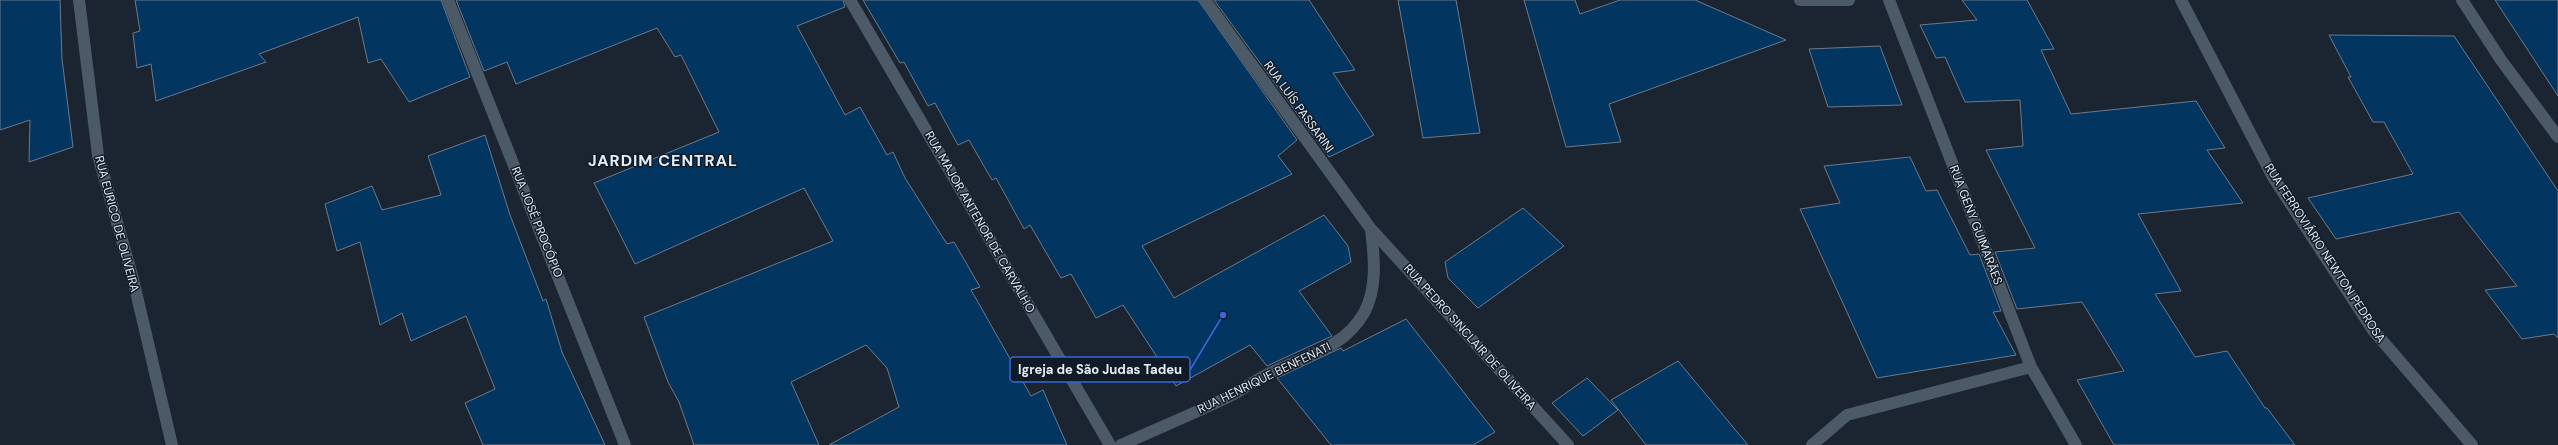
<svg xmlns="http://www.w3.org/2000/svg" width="2558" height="445" font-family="'DM Sans',sans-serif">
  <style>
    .building { fill: #033561; stroke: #6d7a89 }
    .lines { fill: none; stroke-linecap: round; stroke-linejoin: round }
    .street { stroke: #4c5967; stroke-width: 12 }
    .labels { text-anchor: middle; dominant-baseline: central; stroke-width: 3; stroke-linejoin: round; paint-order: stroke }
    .street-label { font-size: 12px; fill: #e5edf5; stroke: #111b27 }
    .district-label { font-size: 16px; font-weight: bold; letter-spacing: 1px; fill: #e5edf5; stroke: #111b27 }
    .leader { fill: none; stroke: #3b66dc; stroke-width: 1.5 }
    .callout-dot { fill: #3b66dc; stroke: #111b27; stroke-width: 1.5 }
    .callout { fill: #111b27; stroke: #3b66dc; stroke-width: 1.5 }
    .callout-label { font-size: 13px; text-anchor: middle; font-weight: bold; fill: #e5edf5 }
  </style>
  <rect width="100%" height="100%" fill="#1a2531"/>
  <path class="building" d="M0,0h60l2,59 11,88 -44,15 1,-42 -30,10z
    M135,0h306l29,77 -61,25 -28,-43 -13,4 -10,-46 -99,37 7,8 -110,39 -5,-37 -14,4 -4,-35 7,-2z
    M456,0h387l2,7 -48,19 48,89 15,-8 27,48 6,-3 12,26 42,66 7,-2 26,45 -9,3 16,28 44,78 12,-6 24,55h-238l70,-38 -12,-39 -21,-23 -75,37 28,63h-125l-15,-43 -11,-20 -24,-65 189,-76 -29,-53 -169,76 -41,-81 125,-51 -38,-77 -6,2 -18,-29 -141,56 -9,-22 -23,9z
    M863,0h335l99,140 -19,16 14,18 -150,72 32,52 150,-83 24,31 3,16 -52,29 33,45 -65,30 -17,-21 -74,41 -53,-81 -27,13 -25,-44 -10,4 -31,-53 -6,4 -28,-51 -4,2 -23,-40 -11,5 -23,-42 -7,3 -24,-44 -4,1z
    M1214,0h95l46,70 -22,3 41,62 -45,22z
    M1398,0h58l24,133 -57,5z
    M1524,0h51l5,14 40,-14h75l91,40 -177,64 12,38 -55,5z
    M1962,0h65l27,49 -13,1 30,64 125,-13 29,47 -18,2 36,53 -105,11 43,77 -26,3 40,63 32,-6 38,57h2l28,37h-181l-37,-65 47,-9 -42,-69 -65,7 -22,-57 40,-4 -49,-98 37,-4 -3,-46 -55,2 -20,-45 -9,1 -16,-33 57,-5z
    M2495,0h63v96z
    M2329,35l125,1 104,155v147l-4,-4 -32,5 -37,-49 32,-4 -58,-74 -123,27 -28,-41 105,-24 -29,-52h-11l-25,-45h3z
    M1880,46l22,59 -74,2 -19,-58z
    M485,135l25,80 33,86 3,-2 16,53 43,93h-122l-18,-42 30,-14 -29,-73 -55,25 -9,-28 -22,12 -20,-83 -23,9 -12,-47 47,-18 10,24 59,-15 -13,-39z
    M1910,157l16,34 11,-1 33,65 9,-1 22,57 -8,1 23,43 -139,23 -77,-169 40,-6 -16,-37z
    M1523,208l41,38 -86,62 -30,-30 -3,-16z
    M1406,319l89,113 -22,13h-142l-54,-67 64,-30 2,3z
    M1678,361l70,84h-102l-35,-45z
    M1587,378l31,32 -35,26 -31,-33z"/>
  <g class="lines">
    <path class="street" d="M79,0l19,155 35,124 39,166
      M448,0l177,445
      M850,0l260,445
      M1205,0l166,229 197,216
      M1800,0h49
      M1889,0l142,367 45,78
      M2181,0l92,177 100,153 99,115
      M2462,0l39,60 57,77
      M1121,445c37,-17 75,-32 111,-50 12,-6 22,-14 34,-20 35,-18 77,-25 98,-62 14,-26 10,-57 7,-84
      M1812,445l35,-30 184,-48"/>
  </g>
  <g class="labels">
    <g class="street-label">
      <text transform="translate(1299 107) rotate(54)">RUA LUÍS PASSARINI</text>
      <text transform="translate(537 222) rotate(68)">RUA JOSÉ PROCÓPIO</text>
      <text transform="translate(980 222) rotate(60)">RUA MAJOR ANTENOR DE CARVALHO</text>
      <text transform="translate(117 224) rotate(75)">RUA EURICO DE OLIVEIRA</text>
      <text transform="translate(1976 225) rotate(69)">RUA GENY GUIMARÃES</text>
      <text transform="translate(2325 253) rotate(57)">RUA FERROVIÁRIO NEWTON PEDROSA</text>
      <text transform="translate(1470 337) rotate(48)">RUA PEDRO SINCLAIR DE OLIVEIRA</text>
      <text transform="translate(1264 378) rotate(-26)">RUA HENRIQUE BENFENATI</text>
    </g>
    <g class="district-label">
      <text x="663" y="160">JARDIM CENTRAL</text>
    </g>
  </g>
  <path class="leader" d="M1223 315L1190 370"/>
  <circle class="callout-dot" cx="1223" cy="315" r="4"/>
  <rect class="callout" x="1010" y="357" width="180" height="25" rx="4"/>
  <g class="callout-label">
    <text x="1100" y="374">Igreja de São Judas Tadeu</text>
  </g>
</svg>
